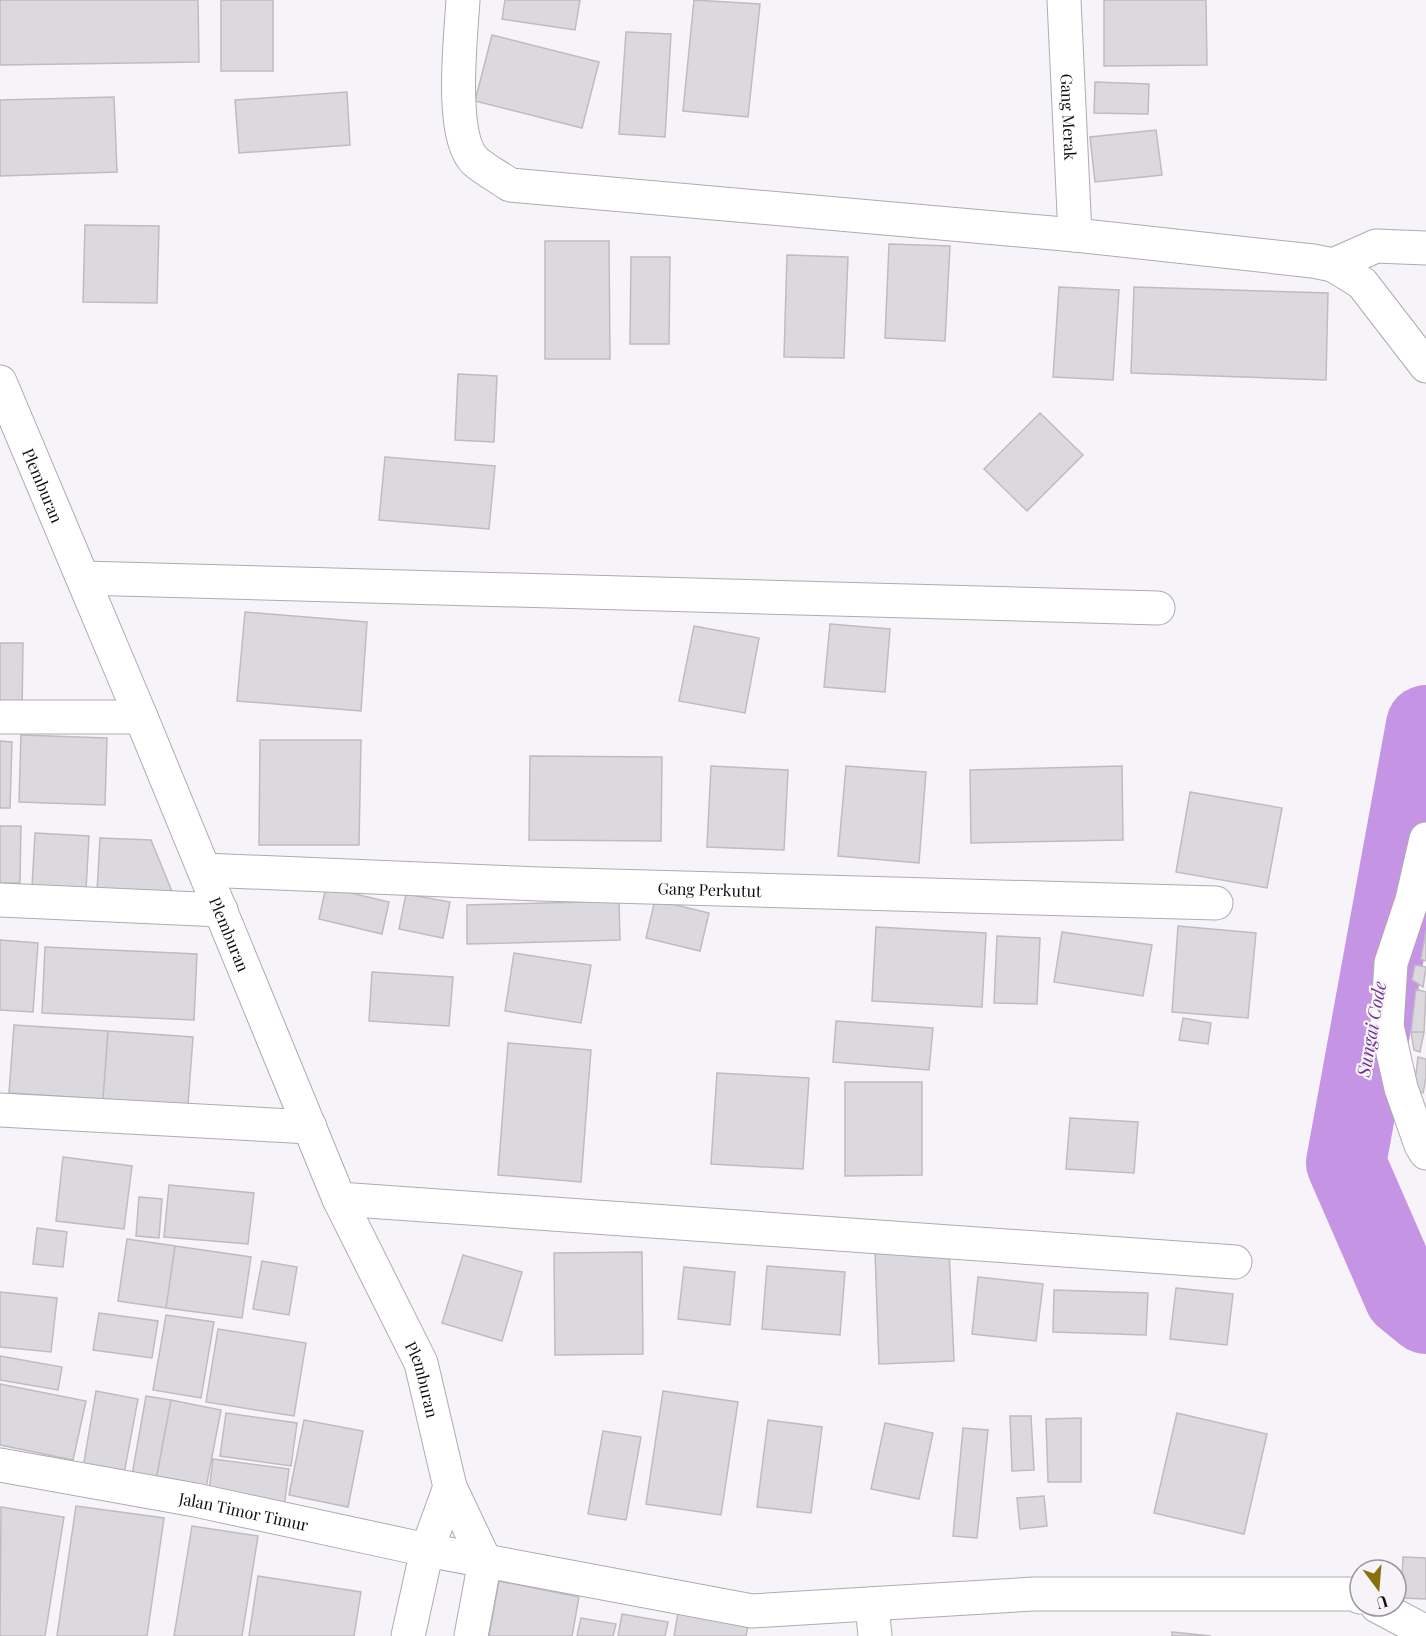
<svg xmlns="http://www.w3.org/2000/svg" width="1426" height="1636" font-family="'Playfair Display',serif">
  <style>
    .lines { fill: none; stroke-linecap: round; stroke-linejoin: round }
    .river { stroke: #c594e4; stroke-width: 80 }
    .building { fill: #dcd9de; stroke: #bfbbc1; stroke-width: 1.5 }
    .minor-casing { stroke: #aeabb1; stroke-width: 35 }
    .minor { stroke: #fff; stroke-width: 33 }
    .labels { text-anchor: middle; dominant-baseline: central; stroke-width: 4.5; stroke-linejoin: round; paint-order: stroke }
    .street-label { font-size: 16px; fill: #0f0e10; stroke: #f6f3f9 }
    .water-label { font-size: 18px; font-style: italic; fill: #6e328f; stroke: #f6f3f9 }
  </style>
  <rect width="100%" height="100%" fill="#f6f3f9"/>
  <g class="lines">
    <path class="river" d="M1426,725l-80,438 58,133 22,18"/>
  </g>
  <path class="building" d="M0,0h198l1,62 -199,3z
    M221,0h52v71h-52z
    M505,0h75l-5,30 -73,-11z
    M694,0l66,4 -12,113 -65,-6z
    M1104,0h102l1,65 -103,1z
    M626,32l45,2 -6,103 -46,-3z
    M492,35l107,27 -17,66 -107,-27z
    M1095,82l54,2 -1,30 -54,-1z
    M347,92l3,53 -111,8 -4,-53z
    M114,97l3,75 -117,4v-76z
    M1156,130l6,45 -67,7 -5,-45z
    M85,225l74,1 -2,77 -74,-1z
    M545,241h64l1,118h-65z
    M889,244l61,2 -5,95 -60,-3z
    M787,255l61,2 -4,101 -60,-1z
    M631,257h39l-1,87h-39z
    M1059,287l60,3 -6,90 -60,-3z
    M1134,287l194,6 -2,87 -195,-7z
    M458,374l39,2 -3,66 -39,-2z
    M1040,413l43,42 -56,56 -43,-42z
    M385,457l110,9 -6,63 -110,-9z
    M245,612l122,10 -6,89 -124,-10z
    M830,624l60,5 -5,63 -61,-5z
    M694,626l65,12 -14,75 -66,-12z
    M0,643h23l-1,72h-22z
    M21,735l86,3 -2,67 -86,-3z
    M260,740h101l-2,105h-100z
    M0,741l12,1 -2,66h-10z
    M530,756l132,1 -1,84 -132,-1z
    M711,766l77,4 -4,80 -77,-3z
    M846,766l80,6 -7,91 -81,-7z
    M1122,766l1,74 -152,3 -1,-73z
    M1190,792l92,16 -15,80 -91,-16z
    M0,826h21l-1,57h-20z
    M35,833l54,3 -3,54 -54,-3z
    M100,838l51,2 22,54 -76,-2z
    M326,887l63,15 -7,32 -63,-15z
    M406,894l44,8 -7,36 -44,-9z
    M655,900l54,13 -9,38 -54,-13z
    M619,901l1,39 -153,4v-39z
    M1178,926l78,7 -8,85 -76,-6z
    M876,927l110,6 -4,74 -110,-6z
    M1426,930v31l-5,-2z
    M1062,932l90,13 -9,51 -89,-14z
    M997,936l43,2 -3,66 -43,-1z
    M0,940l38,3 -5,69 -33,-2z
    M45,947l152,7 -3,66 -152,-7z
    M514,953l77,12 -10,58 -76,-12z
    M1415,965l11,2 -3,20 -11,-7z
    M372,972l81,5 -4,49 -80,-5z
    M1416,989l10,3 -2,40h-13z
    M1183,1018l28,5 -3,21 -29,-4z
    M836,1021l97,7 -4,42 -96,-8z
    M14,1025l94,6 -5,68 -94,-6z
    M108,1031l85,6 -5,68 -85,-6z
    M1411,1032h13l-4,20 -6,-2z
    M508,1043l83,7 -10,132 -83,-7z
    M1418,1057l8,2v19l-3,15 -9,-4z
    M717,1073l92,5 -6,91 -92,-5z
    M845,1082h77v93l-77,1z
    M1070,1118l68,4 -4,51 -68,-4z
    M63,1157l69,9 -8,63 -68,-8z
    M169,1185l85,8 -6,51 -84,-7z
    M139,1197l23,2 -3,39 -23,-2z
    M37,1228l30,4 -4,35 -30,-3z
    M127,1239l48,7 -9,62 -48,-7z
    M175,1246l76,11 -9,61 -76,-10z
    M949,1249l5,112 -75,3 -4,-112z
    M642,1252l1,102 -88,1 -1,-102z
    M463,1255l59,17 -20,69 -60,-18z
    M262,1261l35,6 -8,48 -36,-6z
    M767,1266l78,6 -5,63 -78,-6z
    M684,1267l51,5 -5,53 -52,-6z
    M978,1277l65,7 -7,57 -64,-7z
    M1176,1288l57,6 -6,51 -57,-6z
    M1054,1290l94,3 -2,42 -93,-3z
    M0,1292l57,6 -6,54 -51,-5z
    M99,1313l59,8 -6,37 -59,-8z
    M166,1315l48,7 -13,76 -48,-8z
    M218,1329l88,14 -12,73 -88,-14z
    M0,1356l62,11 -4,23 -58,-10z
    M0,1384l86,17 -13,59 -73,-15z
    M96,1391l42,8 -14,75 -41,-6z
    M663,1391l75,11 -17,113 -75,-11z
    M146,1396l25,4 -15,80 -24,-5z
    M171,1400l50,10 -15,78 -50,-8z
    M226,1413l71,10 -6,43 -71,-10z
    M1177,1413l90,21 -23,100 -90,-21z
    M1010,1416h21l3,54 -22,1z
    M1081,1418v64h-33l-2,-63z
    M304,1420l59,11 -15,76 -59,-12z
    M768,1420l54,7 -11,86 -54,-6z
    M885,1423l48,10 -14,66 -48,-10z
    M963,1428l25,2 -11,108 -24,-2z
    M603,1431l38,6 -15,83 -38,-6z
    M213,1459l76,10 -5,39 -76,-10z
    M1044,1496l3,30 -27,3 -3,-31z
    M76,1506l88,12 -17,118h-90z
    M1,1507l63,10 -19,119h-45z
    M192,1526l66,10 -16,100h-68z
    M1403,1557l23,1v41l-25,-1z
    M258,1576l103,16 -7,44h-105z
    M499,1581l80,16 -7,39h-83z
    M678,1613l70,13 -2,10h-72z
    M622,1614l46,8 -3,14h-47z
    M581,1618l35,6 -3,12h-36z
    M1172,1632l39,4h-39z"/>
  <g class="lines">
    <defs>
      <g id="minor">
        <path d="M463,0c-2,36 -14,136 12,161 10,9 24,16 35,24l565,50 238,26 20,4 29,18 64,83"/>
        <path id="s1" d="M1064,0l11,235"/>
        <path d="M1333,265l43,-19 50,2"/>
        <path id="s2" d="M0,382l141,335 198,482 82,164 29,124 35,74"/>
        <path d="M83,578l1075,30"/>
        <path d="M0,717h141"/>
        <path d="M1426,839l-14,61 -21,63 -4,63 14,62 20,57 5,8"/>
        <path id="s3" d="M204,870l336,14 676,19"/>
        <path d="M0,900l221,10"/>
        <path d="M0,1110l310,17"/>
        <path d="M339,1199l896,63"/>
        <path id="s4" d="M0,1465l195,35 232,50 325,61 281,-17h321l6,3"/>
        <path d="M872,1604l3,32"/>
        <path d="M1377,1606l49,26"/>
        <path d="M408,1636l19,-86 23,-63"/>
        <path d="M471,1636l14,-75"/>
      </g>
    </defs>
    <use href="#minor" class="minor-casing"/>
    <use href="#minor" class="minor"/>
  </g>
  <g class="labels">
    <g class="street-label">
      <text stroke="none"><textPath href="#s1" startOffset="117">Gang Merak</textPath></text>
      <text stroke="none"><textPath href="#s2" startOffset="112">Plemburan</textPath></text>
      <text stroke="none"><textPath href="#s3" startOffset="506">Gang Perkutut</textPath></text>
      <text stroke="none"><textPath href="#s2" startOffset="598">Plemburan</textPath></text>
      <text stroke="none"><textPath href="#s2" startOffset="1084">Plemburan</textPath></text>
      <text stroke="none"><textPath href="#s4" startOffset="248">Jalan Timor Timur</textPath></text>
    </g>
    <g class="water-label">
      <text transform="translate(1371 1029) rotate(-80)">Sungai Code</text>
    </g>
  </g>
  <g transform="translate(1378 1588) rotate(164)"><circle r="28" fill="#f6f3f9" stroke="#9a979c" stroke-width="1.5"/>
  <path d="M0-4.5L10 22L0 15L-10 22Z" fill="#8a6f10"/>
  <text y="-9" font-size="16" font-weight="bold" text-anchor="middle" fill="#0f0e10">U</text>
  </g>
</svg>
